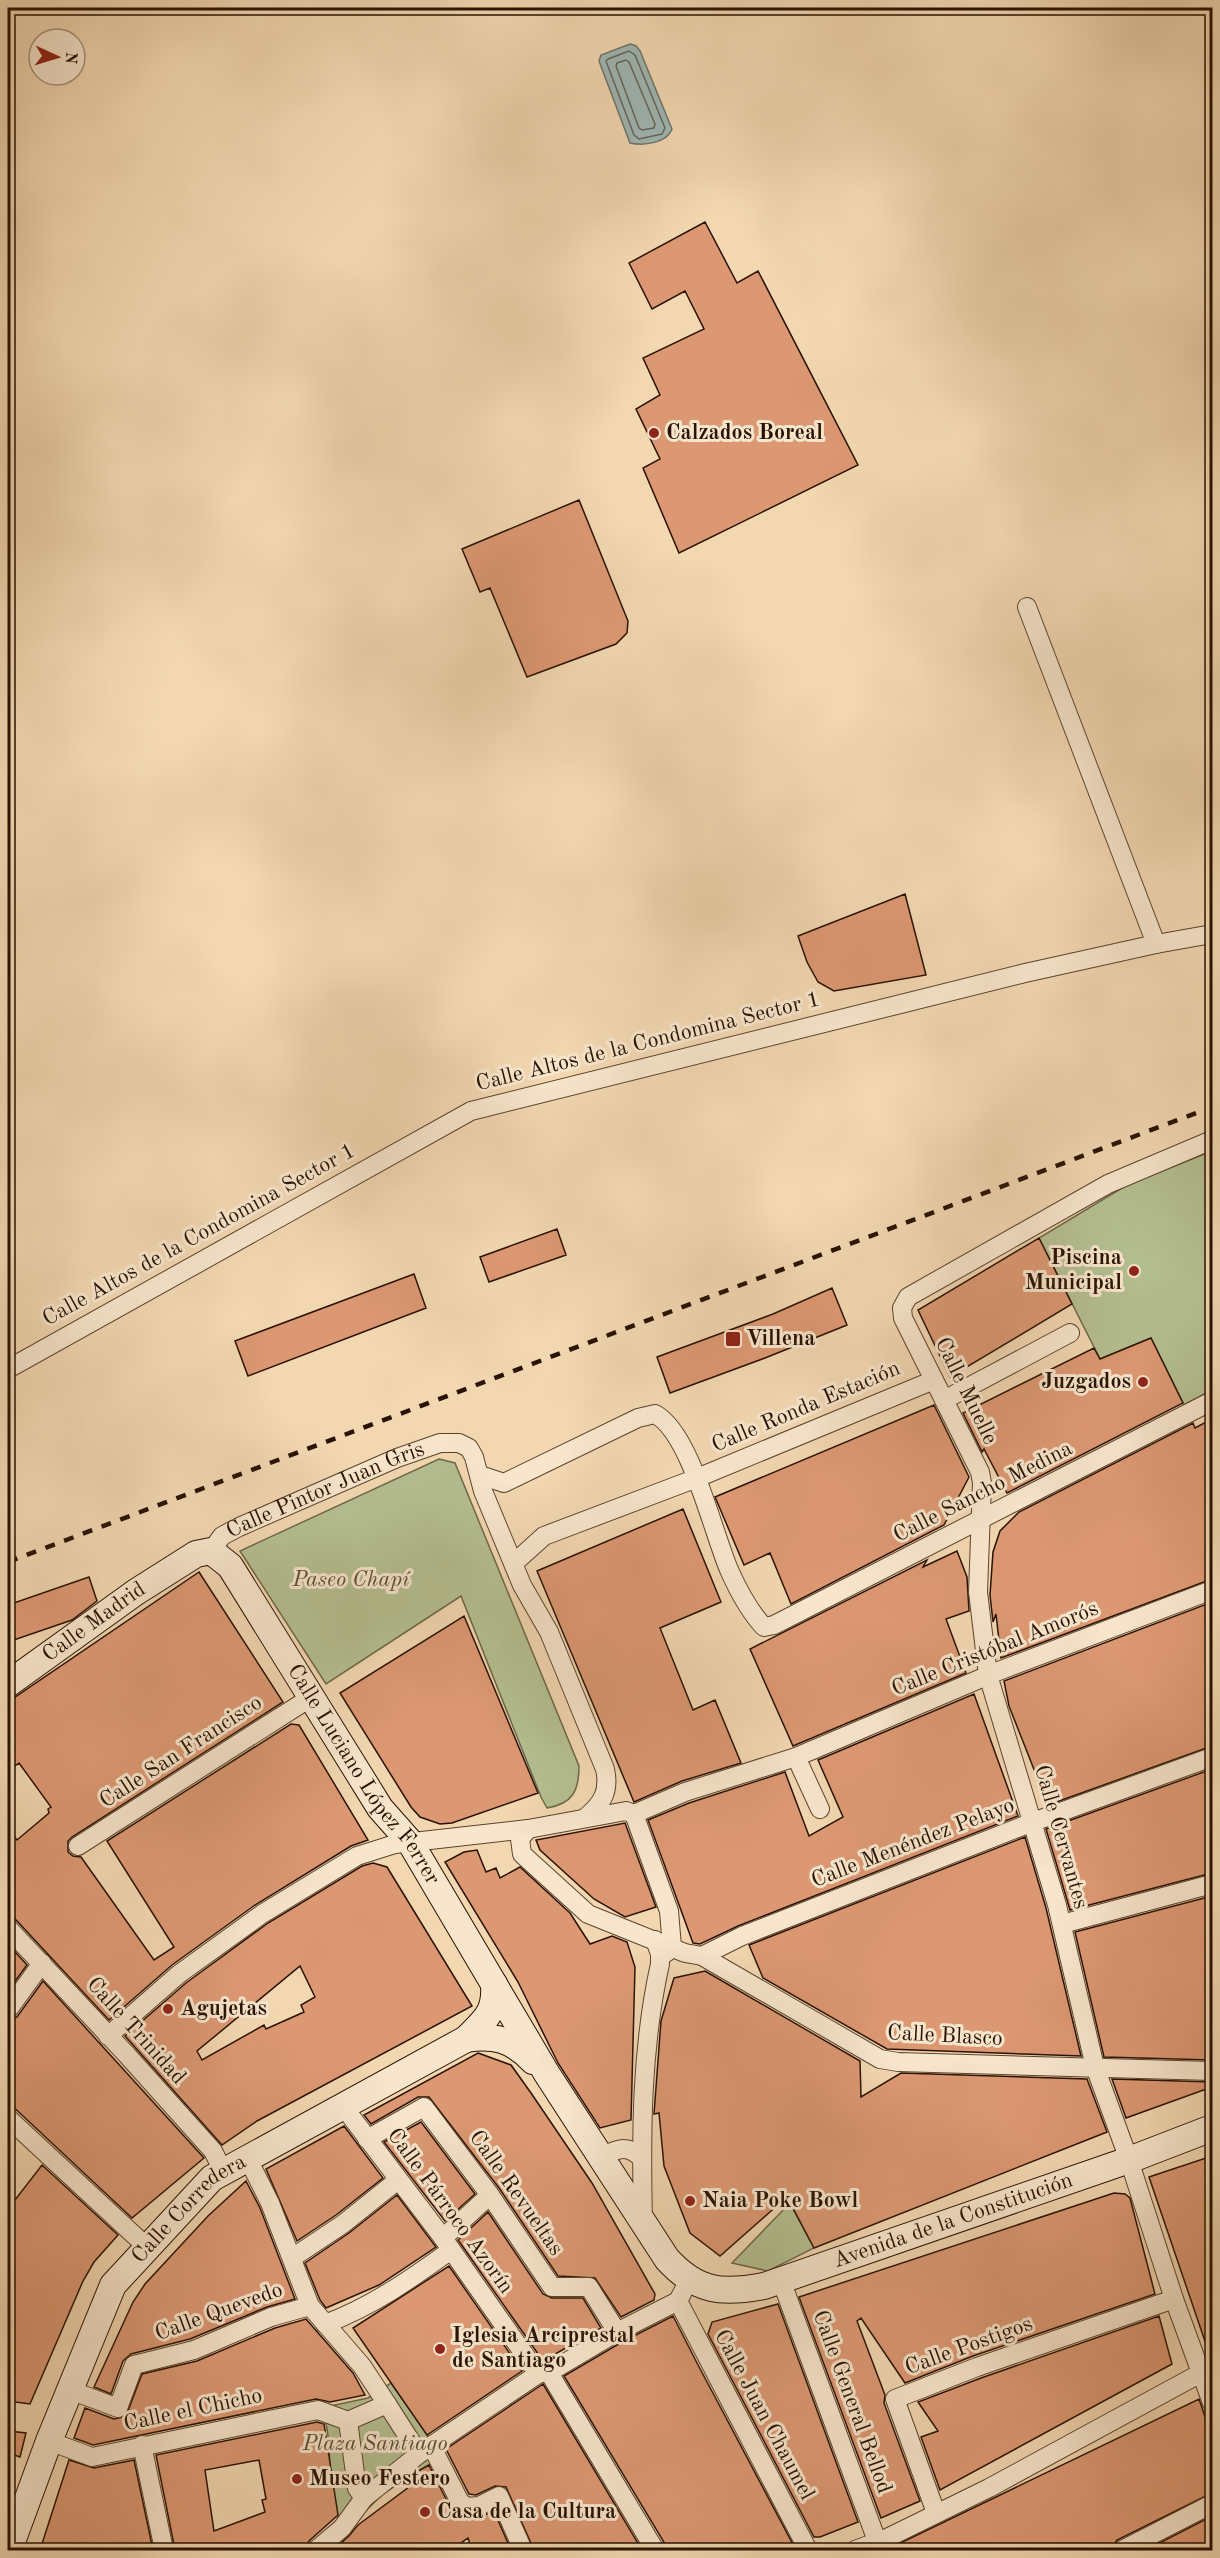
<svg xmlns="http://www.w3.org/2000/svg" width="1220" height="2558" font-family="'Old Standard TT',serif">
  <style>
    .green { fill: #b4bf91; stroke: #6e6848; stroke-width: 1.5 }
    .water { fill: #9eb7b5; stroke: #6f756d; stroke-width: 1.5 }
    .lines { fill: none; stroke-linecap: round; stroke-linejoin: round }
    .shore { stroke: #64645a; stroke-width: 1.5 }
    .building { fill: #dc9873; stroke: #291200; stroke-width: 1.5; fill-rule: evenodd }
    .street-casing { stroke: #5b432c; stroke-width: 20 }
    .secondary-casing { stroke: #291200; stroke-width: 28 }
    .street { stroke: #f7e5cc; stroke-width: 18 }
    .secondary { stroke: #f7e5cc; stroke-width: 26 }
    .rail { stroke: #291200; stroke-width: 4.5; stroke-dasharray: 10 10; stroke-linecap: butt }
    .poi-dot { fill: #8f2418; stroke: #f7e5cc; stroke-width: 2 }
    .labels { text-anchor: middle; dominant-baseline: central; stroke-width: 6; stroke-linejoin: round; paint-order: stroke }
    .poi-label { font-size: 22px; font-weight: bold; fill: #291200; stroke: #f7e5cc; text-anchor: start }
    .street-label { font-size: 22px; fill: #291200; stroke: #f7e5cc }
    .park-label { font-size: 22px; font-style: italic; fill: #5a4f33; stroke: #f7e5cc }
  </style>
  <rect width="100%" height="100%" fill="#f2d7b1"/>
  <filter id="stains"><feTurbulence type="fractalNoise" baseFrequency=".00333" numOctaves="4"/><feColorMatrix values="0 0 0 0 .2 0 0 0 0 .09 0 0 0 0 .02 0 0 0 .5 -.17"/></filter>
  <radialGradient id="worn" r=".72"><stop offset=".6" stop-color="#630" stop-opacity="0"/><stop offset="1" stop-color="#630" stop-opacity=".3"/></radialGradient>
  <path class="green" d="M1212,1151v239l-28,15 -33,-67 -51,21 -61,-121 88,-53z
    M439,1459l16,4 124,303c0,24 -6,38 -32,42l-6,-11 -80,-201 -135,88 -86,-133z
    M786,2207l7,2 21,39 -46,23 -36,-8z
    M391,2383l39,56 5,22 -51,32 -39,38c-23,-32 -8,-87 -24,-123l47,-10z"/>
  <path class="water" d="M630,44l6,2 4,5 32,78c-5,14 -28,17 -42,14l-31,-82 2,-6z"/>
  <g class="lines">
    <path class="shore" d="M629,51l6,4 30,73 -3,6 -23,5 -5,-4 -28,-74 2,-2z
      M626,60l3,2 26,62 -1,4 -12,2 -3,-2 -23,-62 1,-3z"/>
  </g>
  <path class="building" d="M705,222l32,61 21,-12 100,194 -179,88 -36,-85 17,-9 -24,-50 24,-14 -17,-37 61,-29 -19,-38 -33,18 -23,-46z
    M579,500l49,121 -1,12 -11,11 -89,33 -37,-89 -10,4 -18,-43z
    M905,894l21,81 -92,16 -16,-9 -11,-20 -9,-26z
    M557,1229l9,26 -77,27 -9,-25z
    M1039,1238l33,66 -122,73 -32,-67z
    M414,1274l12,34 -178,68 -13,-35z
    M832,1288l15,37 -82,33 -95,35 -13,-36 116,-43z
    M1151,1338l32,65 -176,90 -23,-44 -2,3 -19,-39 131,-65 6,11z
    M934,1405l35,72 -25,48 -153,79 -21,-51 -26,12 -29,-68z
    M1212,1419v160l-211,79 -5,-44 -3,8 -3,-27 3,-43 7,-21 19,-19 174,-89 2,5z
    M683,1509l38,93 -61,26 33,82 22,-10 26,63 -59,18 -48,21 -97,-231z
    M957,1551l10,26 2,34 -23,8 20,54 -173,73 -43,-97 177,-89 -4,7z
    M199,1572l84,130 -211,135 -4,4v11l5,4 8,1 73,103 20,-13 -67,-106 184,-117 8,1 69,115 -17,6 -96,59 -83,60 -63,55 -93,-100 -8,-3v-89l9,12 32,-27 -1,-4 3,-2 -32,-44 -11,8v-69z
    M89,1577l8,24 -25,19 -64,22v-37z
    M1212,1602v144l-164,59 -39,-99 -5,-25z
    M464,1616l74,177 -86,30 -12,1 -20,-7 -9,-10 -71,-114z
    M974,1694l44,122 -280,110 -38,18 -7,-1 -45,-123 41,-17 96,-31 24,64 34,-19 -25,-57z
    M1212,1769v104l-142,37 -24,-81z
    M625,1823l31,84 -31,10 -31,-18 -54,-49 -4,-10z
    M1025,1837l21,71 35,148 -194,-7 -124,-71 -14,-33z
    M477,1850l9,22 10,-4 4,10 20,-11 50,46 20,31 22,-8 15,6 8,25 -4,153 -31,8 -42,-65 -40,-81 -73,-120 19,-10z
    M373,1863l14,4 85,139 -215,115 -35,24 -97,-109 61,-53 82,-60 94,-57zM300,1966l15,31 -14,8 3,7 -38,17 -2,-4 -62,35 -5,-9z
    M1212,1896v164l-108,-3 -29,-125z
    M8,1944l19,21 -19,26z
    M705,1971l155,90 1,36 40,-24 186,6 20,53 -293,116 -27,-51 -67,59 -30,-23 -26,-67 -5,-53 -5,1 7,-93 13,-43z
    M43,1981l161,177 -72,60 -124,-116v-81l9,-4z
    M478,2053l33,12 20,28 61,90 63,111 -1,6 -33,17 -26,-39 -37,-2 -59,-88 -70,-91h-11l-47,27 -7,-9z
    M1112,2079l100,3v5l-86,31z
    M421,2122l54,72 -30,27 -61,-79z
    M344,2126l39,52 -47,37 -39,26 -31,-72z
    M1212,2156v200h-2l-61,-179z
    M42,2165l76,70 -24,27 -11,19 -53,123 -22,-3v-192z
    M246,2181l14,27 35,91 -28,8 -77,32 -59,15 -8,7 -12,33 -17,-7 39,-85 12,-18 63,-68z
    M1114,2193l11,1 5,4 25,96 -182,62 -68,27 -44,-65 -4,3 28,74 -1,8 36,98 -39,17 -82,-221z
    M397,2195l39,52 -57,38 -53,23 -6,-8 -15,-37 44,-30z
    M488,2212l55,82 9,4h31l18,30 -58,33 -85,-121z
    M449,2266l73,105 -95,64 -74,-107z
    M778,2304l80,218 -38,15h-6l-106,-203 4,-12z
    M673,2316l24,47 99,187h-130l-1,-6 -101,-168 58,-34z
    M1159,2316l13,48 -232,126 -19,-53 17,-6 -20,-29 63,-24z
    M306,2319l47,54 12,22 -35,7 -14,-3 -223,46 -19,-7 11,-30 29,11 12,-3 16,-42 55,-13 78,-33z
    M543,2384l99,166h-108l-28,-63 -11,-1 -19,9 -7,-1 -23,-45z
    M1199,2399l13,38v56l-95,47 -6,10h-225z
    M317,2422l7,2 14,91 -29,26 -4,9h-130l-19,-95zM259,2460l7,39 -4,1 3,12 -51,19 -9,-61z
    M8,2431l18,2 -6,24 -12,-4z
    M69,2460l25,8 40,-8 19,90h-113z
    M429,2465l21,42 10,9 20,1 14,-6 17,39h-39l-4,-12 -17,12h-118l16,-14 9,-11 63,-47 -3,-7z
    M1212,2516v34h-66z"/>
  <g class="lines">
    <defs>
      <g id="street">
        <path d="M1027,607l129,337"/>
        <path d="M1212,1140l-104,44 -200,113 -6,11 1,10 77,154 2,11 -4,109 10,83 69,230 38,162 34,93 45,139 38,104"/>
        <path d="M8,1369l463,-258 554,-138 131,-29 56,-10"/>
        <path d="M944,1400l126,-67"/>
        <path d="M480,1475l24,8 134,-65 17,-4c36,19 58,120 75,158 9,20 19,39 34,55l10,-2 438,-224"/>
        <path id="s1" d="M211,1551l11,-15 17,-9 158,-69 43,-15h19l10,5 5,9 9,34 39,94 27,47 56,137c5,23 -3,35 -20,49"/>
        <path d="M514,1563l30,-27 153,-58 237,-98"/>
        <path d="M796,1757l24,52"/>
        <path d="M634,1814l35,97 3,36 -6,6"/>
        <path d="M528,1829l-8,10 2,15 66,60 97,39 17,3 178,103 18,3 314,9"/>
        <path d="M78,1846l232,-148"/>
        <path d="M1062,1924l150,-40"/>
        <path d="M8,1928l119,127 86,96 10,20"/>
        <path d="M702,1956l40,-20 291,-114 179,-65"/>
        <path d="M8,2010l34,-47"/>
        <path d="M108,2036l71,-62 83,-60 95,-58 38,-12 133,-15 98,-18 8,3 51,-22 111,-35 200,-85 216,-82"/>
        <path d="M343,2106l100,132 95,136"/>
        <path d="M8,2118l140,130"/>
        <path d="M367,2139l57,-32 66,88 62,92h37l28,45"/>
        <path d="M600,2157c17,-8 28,-14 42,2"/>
        <path d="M248,2159l22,44 40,103 52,60 25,38"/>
        <path d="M643,2222c-2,-87 -2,-173 17,-258v-10l-5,-14"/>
        <path d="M443,2238l47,-43"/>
        <path d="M292,2258l51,-34 55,-44"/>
        <path d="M781,2280l96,261"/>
        <path d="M678,2301l130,249"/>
        <path d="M325,2324c46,-17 86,-45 126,-74"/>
        <path d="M548,2371l107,179"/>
        <path d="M70,2390l48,18 16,-43 60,-15 77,-33 39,-11"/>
        <path d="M49,2441l43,16 226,-47 30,11"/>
        <path d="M142,2445l22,105"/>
        <path d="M432,2447l28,55 7,5 12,-1 20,-10 24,54"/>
        <path d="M364,2498l-7,-10 -9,-67 39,-17 32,50"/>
        <path d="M936,2513l-41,-114 82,-32 197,-68"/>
        <path d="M316,2550l26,-22 22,-30 55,-44 119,-80 15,-4 64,-38 61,-31 11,-21"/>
        <path d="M855,2550l32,-12 102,-50 223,-121"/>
        <path d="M1122,2550l90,-46"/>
      </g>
      <g id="secondary">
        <path id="s2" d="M8,1684l128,-92 60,-38 15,-3 19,15 150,242 30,34 137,232 120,185c30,33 55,35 97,27l365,-126 83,-32"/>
        <path d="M466,2039c28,-5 47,1 67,22"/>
        <path id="s3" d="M9,2550l40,-109 64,-156 99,-107 254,-139c19,-19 30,-26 28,-55"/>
      </g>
    </defs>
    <use href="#street" class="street-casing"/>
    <use href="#secondary" class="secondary-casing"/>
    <use href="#street" class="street"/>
    <use href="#secondary" class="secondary"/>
    <path class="rail" d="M8,1562l1204,-455"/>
  </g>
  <g class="poi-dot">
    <circle cx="654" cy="433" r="6"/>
    <circle cx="1134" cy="1271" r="6"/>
    <rect x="725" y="1331" width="16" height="16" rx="3"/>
    <circle cx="1143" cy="1382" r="6"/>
    <circle cx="168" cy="2009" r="6"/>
    <circle cx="690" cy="2201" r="6"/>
    <circle cx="440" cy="2349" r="6"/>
    <circle cx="297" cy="2479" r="6"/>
    <circle cx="425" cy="2512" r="6"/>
  </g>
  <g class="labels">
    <g class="poi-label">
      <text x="666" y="433">Calzados Boreal</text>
      <text x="1122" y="1258" text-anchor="end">Piscina<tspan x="1122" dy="25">Municipal</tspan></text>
      <text x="746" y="1339">Villena</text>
      <text x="1131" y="1382" text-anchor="end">Juzgados</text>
      <text x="180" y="2009">Agujetas</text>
      <text x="702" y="2201">Naia Poke Bowl</text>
      <text x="452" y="2336">Iglesia Arciprestal<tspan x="452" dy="25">de Santiago</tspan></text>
      <text x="309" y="2479">Museo Festero</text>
      <text x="437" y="2512">Casa de la Cultura</text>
    </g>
    <g class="street-label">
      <text transform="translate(648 1042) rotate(-14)">Calle Altos de la Condomina Sector 1</text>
      <text transform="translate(199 1235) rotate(-29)">Calle Altos de la Condomina Sector 1</text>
      <text transform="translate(966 1391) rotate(64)">Calle Muelle</text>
      <text transform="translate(806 1407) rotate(-23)">Calle Ronda Estación</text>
      <text stroke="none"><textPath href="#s1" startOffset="132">Calle Pintor Juan Gris</textPath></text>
      <text transform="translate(983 1492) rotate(-27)">Calle Sancho Medina</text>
      <text stroke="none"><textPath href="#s2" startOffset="106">Calle Madrid</textPath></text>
      <text transform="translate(995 1649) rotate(-22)">Calle Cristóbal Amorós</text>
      <text transform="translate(181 1752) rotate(-33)">Calle San Francisco</text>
      <text stroke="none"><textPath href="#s2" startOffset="516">Calle Luciano López Ferrer</textPath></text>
      <text transform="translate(1061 1837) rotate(74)">Calle Cervantes</text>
      <text transform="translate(913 1843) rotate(-21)">Calle Menéndez Pelayo</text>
      <text transform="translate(136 2031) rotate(48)">Calle Trinidad</text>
      <text transform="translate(945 2036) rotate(3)">Calle Blasco</text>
      <text transform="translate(516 2193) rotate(55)">Calle Revueltas</text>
      <text transform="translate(450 2211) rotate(54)">Calle Párroco Azorín</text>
      <text stroke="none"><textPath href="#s3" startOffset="393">Calle Corredera</textPath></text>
      <text stroke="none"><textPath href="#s2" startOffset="1395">Avenida de la Constitución</textPath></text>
      <text transform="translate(219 2312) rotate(-20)">Calle Quevedo</text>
      <text transform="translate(969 2346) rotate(-20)">Calle Postigos</text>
      <text transform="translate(852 2402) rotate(70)">Calle General Bellod</text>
      <text transform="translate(193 2410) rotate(-12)">Calle el Chicho</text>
      <text transform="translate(764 2415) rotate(62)">Calle Juan Chaumel</text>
    </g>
    <g class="park-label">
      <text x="351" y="1580">Paseo Chapí</text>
      <text x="375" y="2444">Plaza Santiago</text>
    </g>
  </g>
  <rect width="1220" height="2558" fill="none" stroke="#f2d7b1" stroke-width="30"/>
  <rect x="9" y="9" width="1202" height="2540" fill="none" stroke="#291200" stroke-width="3"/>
  <rect x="15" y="15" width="1190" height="2528" fill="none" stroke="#291200" stroke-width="1.5"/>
  <g transform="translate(57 57) rotate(94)"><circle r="28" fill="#f7e5cc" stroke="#a5917a" stroke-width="1.5"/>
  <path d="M0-4.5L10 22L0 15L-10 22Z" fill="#8f2418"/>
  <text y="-9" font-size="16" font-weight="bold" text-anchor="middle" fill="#291200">N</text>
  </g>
  <rect width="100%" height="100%" filter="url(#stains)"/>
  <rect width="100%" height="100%" fill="url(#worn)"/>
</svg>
